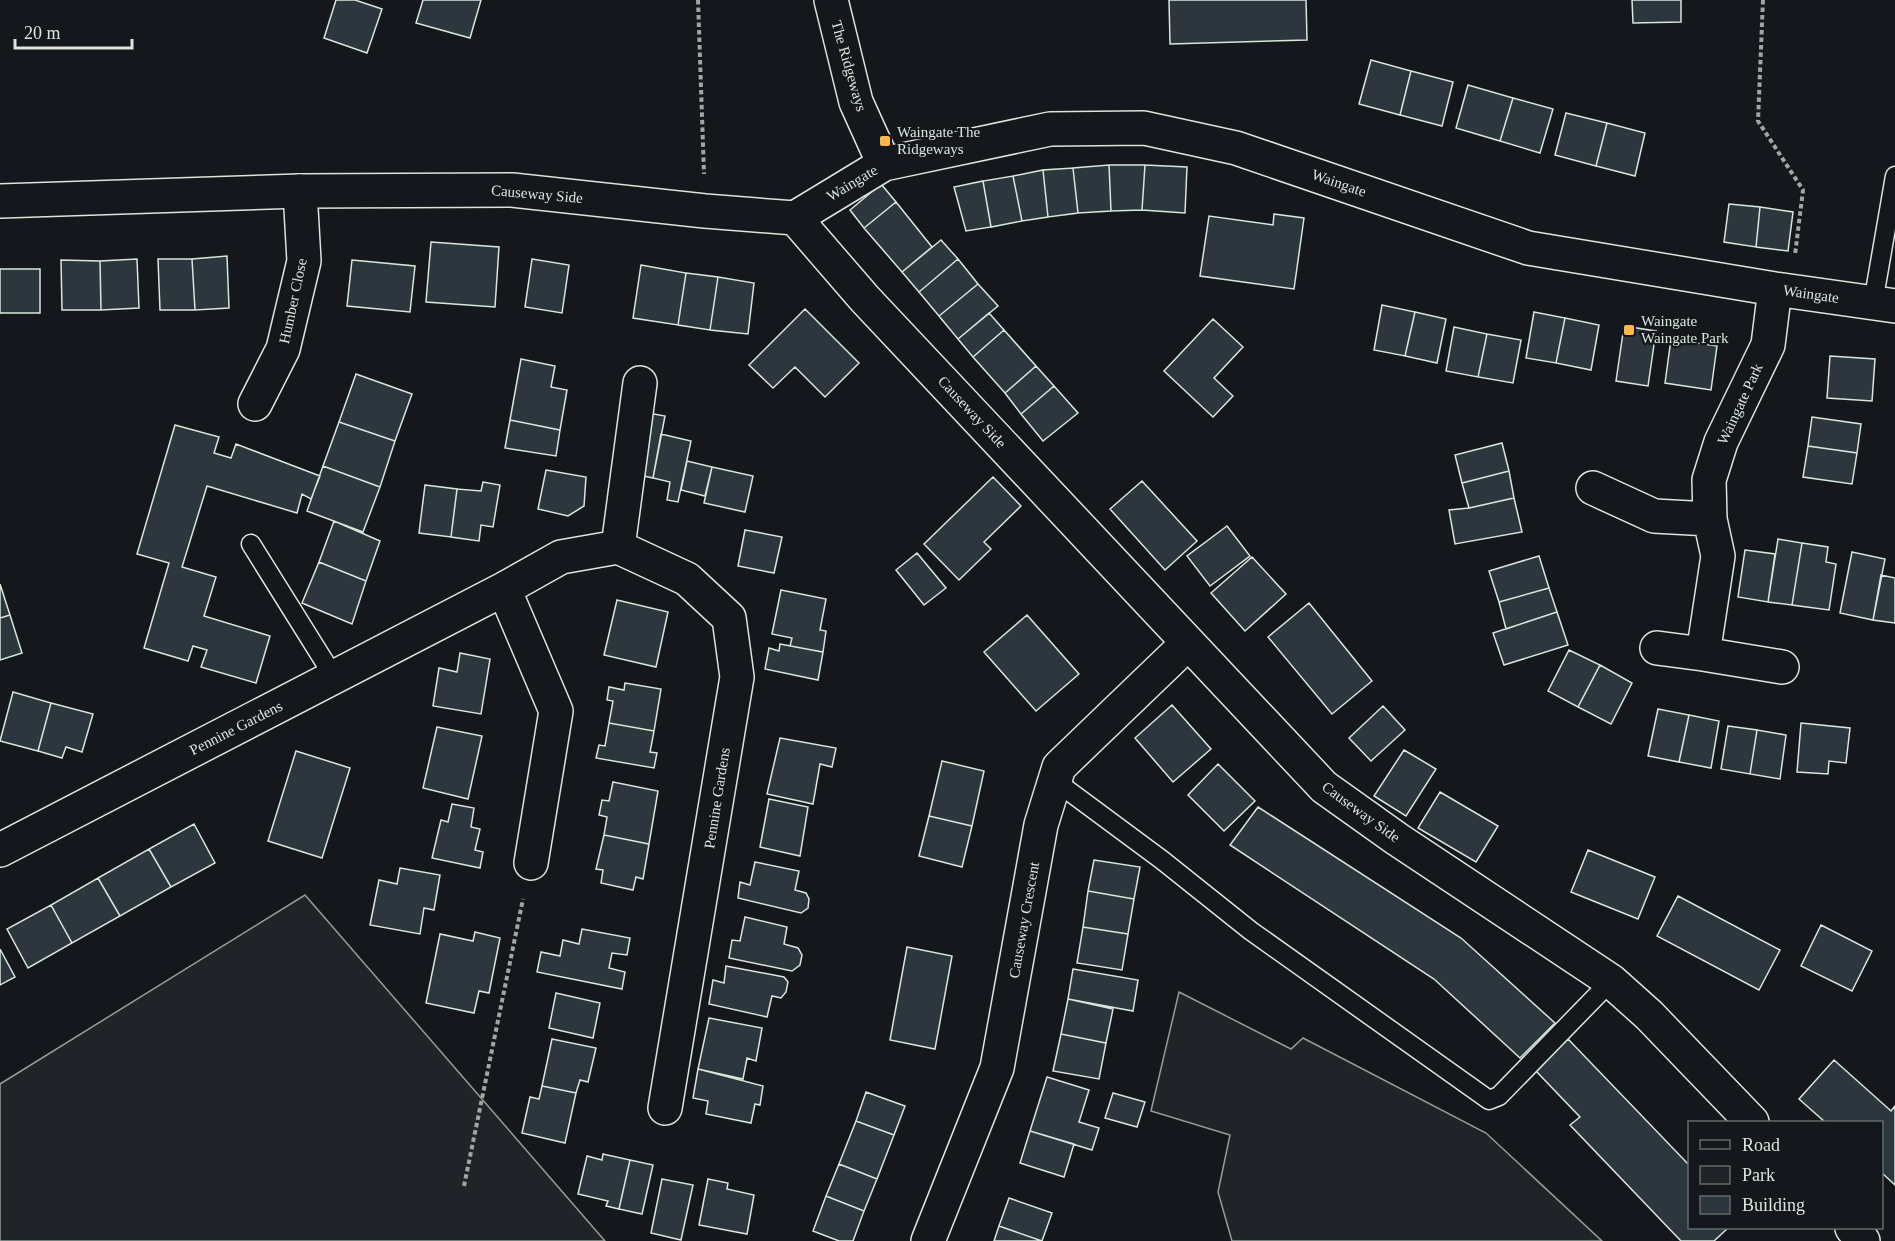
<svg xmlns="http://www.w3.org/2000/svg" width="1895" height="1241" font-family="Georgia,serif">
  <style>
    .green { fill: #202428; stroke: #939e99; stroke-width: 1.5 }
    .building { fill: #2c363c; stroke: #d8e6dc; stroke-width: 1.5 }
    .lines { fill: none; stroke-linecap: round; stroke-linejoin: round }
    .service-casing { stroke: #d8e6dc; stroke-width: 21 }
    .minor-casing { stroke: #d8e6dc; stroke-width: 36 }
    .tertiary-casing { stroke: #d8e6dc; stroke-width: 36 }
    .path { stroke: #9da8a2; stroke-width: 4; stroke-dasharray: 4.5 3; stroke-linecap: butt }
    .service { stroke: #14181c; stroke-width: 18 }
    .minor { stroke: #14181c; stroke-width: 33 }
    .tertiary { stroke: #14181c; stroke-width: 33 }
    .poi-dot { fill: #ffb74d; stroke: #14181c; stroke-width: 2 }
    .labels { text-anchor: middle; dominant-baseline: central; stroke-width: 4.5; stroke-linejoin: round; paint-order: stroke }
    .street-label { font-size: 15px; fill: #d8e6dc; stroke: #14181c }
    .poi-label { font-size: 15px; fill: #d8e6dc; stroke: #14181c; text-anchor: start }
  </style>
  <rect width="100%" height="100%" fill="#14181c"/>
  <path class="green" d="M305,895l300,346h-605v-157z
    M1179,992l112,57 12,-11 183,95 116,108h-370l-14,-49 12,-57 -79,-24z"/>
  <path class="building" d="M336,0h19l27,9 -15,44 -43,-15z
    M423,0h58l-11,38 -54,-15z
    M1169,0h137l1,40 -137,4z
    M1632,0h49v22l-48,1z
    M1371,60l40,11 -11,44 -41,-11z
    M1411,71l42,11 -11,44 -42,-11z
    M1468,85l45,13 -13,43 -44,-13z
    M1513,98l40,11 -13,44 -40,-12z
    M1566,113l41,10 -11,43 -41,-11z
    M1607,123l38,10 -10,43 -39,-10z
    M1109,165h36l-3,45 -31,1z
    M1109,165l2,46 -33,2 -5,-45z
    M1145,165l42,2 -2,46 -43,-3z
    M1073,168l5,45 -30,4 -5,-47z
    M1043,170l5,47 -26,4 -9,-45z
    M1013,176l9,45 -31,6 -8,-46z
    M983,181l8,46 -25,4 -12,-44z
    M881,184l15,18 -32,26 -14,-18z
    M896,202l36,45 -30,25 -38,-44z
    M1729,204l31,3 -4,40 -32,-5z
    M1760,207l33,5 -5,39 -32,-4z
    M1274,214l30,4 -10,71 -94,-13 9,-60 64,9z
    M941,240l17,19 -39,33 -17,-20z
    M431,242l68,5 -4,60 -69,-5z
    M227,256l2,52 -34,2 -3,-51z
    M137,259l2,49 -38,2 -1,-49z
    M158,259h34l3,51h-35z
    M532,259l37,6 -7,48 -37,-6z
    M958,259l20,25 -39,32 -20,-24z
    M61,260l39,1 1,49h-39z
    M352,260l63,6 -5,46 -63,-6z
    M641,265l45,8 -8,52 -45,-7z
    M0,269h40v44h-40z
    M686,273l32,4 -8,53 -32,-5z
    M718,277l36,6 -6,51 -38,-4z
    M978,284l20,22 -40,33 -19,-23z
    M1382,305l33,7 -10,44 -31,-6z
    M805,309l54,54 -34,34 -30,-30 -22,21 -24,-23z
    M1415,312l31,7 -9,44 -32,-7z
    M1534,312l31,6 -9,45 -30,-5z
    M989,313l15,17 -31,27 -15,-18z
    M1565,318l34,7 -8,45 -35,-7z
    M1213,319l30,28 -29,31 19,18 -20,21 -49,-46z
    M1624,326l32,5 -8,55 -32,-5z
    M1454,327l33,7 -9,43 -32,-6z
    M1004,330l32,36 -31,27 -32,-36z
    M1487,334l34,6 -8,43 -35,-6z
    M1671,339l46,7 -6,44 -46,-7z
    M1830,356l45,3 -3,42 -45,-3z
    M521,359l34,7 -4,21 16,3 -7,40 -50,-10z
    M1036,366l18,20 -33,28 -16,-21z
    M356,374l56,20 -17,47 -56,-19z
    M1054,386l24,27 -35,28 -22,-27z
    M643,412l22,4 -12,62 -23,-5z
    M1812,417l49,7 -4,29 -49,-7z
    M510,420l50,10 -4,26 -51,-8z
    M339,422l56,19 -15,46 -57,-21z
    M175,425l44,12 -5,16 17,5 5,-14 84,32 -9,23 -9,-5 -5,19 -90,-27 -25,81 34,10 -12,39 66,20 -14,47 -55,-16 6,-17 -14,-4 -5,15 -44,-13 25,-85 -32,-9z
    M661,434l30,7 -13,61 -11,-2 3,-18 -17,-4z
    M1502,443l7,28 -47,12 -7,-28z
    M1808,446l49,7 -5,31 -49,-7z
    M687,461l25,6 -7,29 -24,-6z
    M323,466l57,21 -17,45 -56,-21z
    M712,467l41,9 -8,36 -41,-9z
    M546,470l40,7 -2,29 -16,10 -30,-7z
    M1509,471l5,27 -45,10 -7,-25z
    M993,477l28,29 -37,36 7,7 -32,31 -35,-36z
    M1142,481l55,60 -32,29 -55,-61z
    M483,482l17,3 -7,42 -12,-2 -2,16 -28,-4 6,-48 24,2z
    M425,485l32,4 -6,48 -32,-4z
    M1514,498l8,34 -67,12 -6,-34 20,-2z
    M334,521l46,20 -14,40 -47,-19z
    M1227,526l23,30 -40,30 -23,-30z
    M745,530l37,7 -8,36 -36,-7z
    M1778,539l24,4 -10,62 -24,-3z
    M1802,543l26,4 -2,15 10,2 -7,46 -37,-5z
    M1745,550l30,4 -7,48 -30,-5z
    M1852,552l33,7 -12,61 -33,-7z
    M917,553l29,35 -22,17 -28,-35z
    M1539,556l10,32 -50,14 -10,-31z
    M1252,557l34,37 -41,37 -34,-38z
    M319,562l47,19 -14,43 -50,-21z
    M1881,575l14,3v45l-22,-3z
    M0,584l10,31 -10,3z
    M1549,588l8,24 -51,17 -7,-27z
    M781,590l45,9 -6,31 6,1 -3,21 -33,-6 2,-8 -20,-4z
    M617,600l51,12 -12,55 -52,-12z
    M1309,603l63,78 -40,33 -64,-77z
    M1557,612l11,33 -64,20 -11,-32z
    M10,615l12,38 -22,7v-42z
    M1027,615l52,59 -43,37 -52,-59z
    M780,644l43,8 -5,28 -53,-11 4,-21 10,3z
    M1569,650l31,15 -22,42 -30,-16z
    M460,653l30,6 -9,55 -48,-8 6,-38 18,4z
    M1600,665l32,18 -21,41 -33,-17z
    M625,683l36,6 -7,42 -45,-8 4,-22 -6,-1 2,-13 15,3z
    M13,692l38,11 -13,48 -38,-10z
    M51,703l42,11 -11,38 -16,-5 -4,11 -24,-7z
    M1172,705l39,44 -38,33 -38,-44z
    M1383,706l22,24 -34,31 -22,-23z
    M1658,709l31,6 -10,47 -31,-6z
    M1689,715l30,6 -8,47 -32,-6z
    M609,723l45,8 -4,21 7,1 -3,15 -58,-10 3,-13 6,1z
    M1801,723l49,5 -4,35 -17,-2 -1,13 -31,-2z
    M1728,726l29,4 -7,44 -29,-5z
    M437,727l45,9 -14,63 -45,-11z
    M1757,730l29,5 -6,44 -30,-5z
    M780,738l56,10 -4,19 -12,-3 -7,40 -46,-10z
    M1404,750l32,19 -30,47 -32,-20z
    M296,751l54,17 -28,90 -54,-17z
    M942,761l42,10 -12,55 -43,-10z
    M1218,764l37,37 -31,30 -36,-36z
    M613,782l45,9 -9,53 -45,-9 3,-18 -8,-2 3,-15 7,1z
    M1440,792l58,34 -22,36 -58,-34z
    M769,799l39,8 -8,49 -40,-9z
    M452,804l22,4 -3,19 9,2 -5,21 8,2 -3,16 -48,-10 9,-38 7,2z
    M1258,807l203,131 94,85 -35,35 -86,-79 -204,-134z
    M929,816l43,10 -10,41 -43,-11z
    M194,824l21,39 -44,24 -22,-38z
    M604,835l45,9 -6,35 -7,-2 -3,13 -32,-7 2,-13 -7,-1z
    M149,849l22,38 -51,29 -22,-38z
    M1588,850l67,27 -17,42 -67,-27z
    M1094,860l46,7 -6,32 -46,-8z
    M755,862l44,9 -4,19 11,3 3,6 -1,9 -7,5 -63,-15 2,-16 10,3z
    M400,868l40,7 -6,35 -10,-2 -4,26 -50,-9 9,-45 18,4z
    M98,878l22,38 -48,27 -21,-38z
    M1088,891l46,8 -6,35 -45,-7z
    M1678,896l102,54 -21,40 -102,-54z
    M51,905l21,38 -44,25 -21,-39z
    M745,917l42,10 -3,17 14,4 4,7 -2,10 -8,6 -63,-13 3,-18 8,1z
    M1821,925l51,26 -20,40 -51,-25z
    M1083,927l45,7 -6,36 -45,-7z
    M582,929l48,9 -3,17 -15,-2 -3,15 16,4 -3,17 -85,-17 4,-20 19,4 3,-16 16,4z
    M475,932l25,6 -11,55 -10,-2 -5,22 -48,-10 14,-69 33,7z
    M907,947l45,9 -17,93 -45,-9z
    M0,949l15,28 -15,8z
    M726,966l58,11 4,5 -2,10 -5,6 -9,-2 -5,21 -58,-13 4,-24 11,3z
    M1073,969l65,11 -5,31 -65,-12z
    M556,993l44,10 -7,35 -44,-10z
    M1068,999l45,10 -7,34 -45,-9z
    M709,1018l53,10 -6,33 -9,-3 -4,21 -45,-10z
    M1061,1034l45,9 -7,36 -46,-8z
    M552,1039l44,9 -8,34 -8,-2 -4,13 -34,-7z
    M1568,1039l122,127v62h38l-14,13h-33l-111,-116 10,-8 -45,-47z
    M1834,1060l57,51 4,-5v79l-13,-12v-51h-57l-26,-23z
    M698,1069l65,17 -3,19 -5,-1 -4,19 -45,-9 2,-13 -15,-3z
    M1047,1077l42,13 -10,32 20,6 -7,22 -62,-19z
    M542,1086l34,7 -11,50 -43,-10 8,-36 9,2z
    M866,1092l39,14 -11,29 -38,-14z
    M1113,1093l32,9 -8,25 -32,-9z
    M856,1121l38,14 -17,44 -38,-15z
    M1030,1131l44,13 -10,33 -44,-14z
    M603,1154l27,6 -11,49 -13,-3 2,-5 -30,-7 9,-38 15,4z
    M630,1160l23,5 -11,49 -23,-5z
    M839,1164l38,15 -13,32 -38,-15z
    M662,1179l31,6 -12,55 -30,-7z
    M708,1179l20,4 -1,6 27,6 -7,39 -48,-9z
    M826,1196l38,15 -11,30h-14l-26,-10z
    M1009,1198l43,15 -10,28 -43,-15z
    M999,1226l43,15h-48z"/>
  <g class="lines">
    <defs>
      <path id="service" d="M1873,303l22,-127
        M251,544l83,133
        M1054,780l108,80 89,71 238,169 10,-4 112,-115"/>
      <path id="minor" d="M831,0l25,102 28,62
        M795,218l89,-54 166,-35 94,-1 92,20 292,100 247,41 120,17
        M1775,289l-7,56 -47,97 -12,38 1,39 8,37 -15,98 79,13
        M255,404l28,-55 21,-88 -4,-70
        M1593,488l61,28 56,3
        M618,547l22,-164
        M504,589l52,122 -25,152
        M1657,648l46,6
        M0,850l504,-261 57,-32 57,-10 69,32 42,39 8,59 -72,431
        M928,1241l69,-173 44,-243 18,-58 129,-124"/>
      <path id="tertiary" d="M0,201l300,-10 212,-1 193,21 90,7 70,81 459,488 73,52 214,142 38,34 103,107
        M1852,1228l11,13"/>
    </defs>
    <use href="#service" class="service-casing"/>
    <use href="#minor" class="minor-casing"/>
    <use href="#tertiary" class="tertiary-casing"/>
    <path class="path" d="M698,0l6,174
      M1763,0l-5,121 45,69 -8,65
      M464,1186l59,-287"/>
    <use href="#service" class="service"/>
    <use href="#minor" class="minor"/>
    <use href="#tertiary" class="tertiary"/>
  </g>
  <g class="poi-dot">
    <rect x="879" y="135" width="12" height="12" rx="3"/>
    <rect x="1623" y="324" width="12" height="12" rx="3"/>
  </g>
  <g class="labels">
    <g class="street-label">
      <text transform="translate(849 66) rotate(74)">The Ridgeways</text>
      <text transform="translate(852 183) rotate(-31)">Waingate</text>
      <text transform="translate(1339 183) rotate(19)">Waingate</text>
      <text transform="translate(537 194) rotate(5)">Causeway Side</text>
      <text transform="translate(1811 294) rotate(8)">Waingate</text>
      <text transform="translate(293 301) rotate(-78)">Humber Close</text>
      <text transform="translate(1740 404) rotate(-65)">Waingate Park</text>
      <text transform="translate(972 412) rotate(47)">Causeway Side</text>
      <text transform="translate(236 728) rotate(-27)">Pennine Gardens</text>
      <text transform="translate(717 798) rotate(-81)">Pennine Gardens</text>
      <text transform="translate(1361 812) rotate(36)">Causeway Side</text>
      <text transform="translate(1024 920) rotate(-80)">Causeway Crescent</text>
    </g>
    <g class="poi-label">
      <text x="897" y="132">Waingate The<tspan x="897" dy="17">Ridgeways</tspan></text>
      <text x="1641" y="321">Waingate<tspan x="1641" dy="17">Waingate Park</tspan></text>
    </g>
  </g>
  <rect x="1688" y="1121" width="195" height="108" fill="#14181c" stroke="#626a69" stroke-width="1.5"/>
  <rect x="1700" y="1140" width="30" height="9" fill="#14181c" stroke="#626a69" stroke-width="1.5"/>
  <text x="1742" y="1151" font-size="18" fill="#d8e6dc">Road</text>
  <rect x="1700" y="1166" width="30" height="18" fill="#202428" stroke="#626a69" stroke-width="1.5"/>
  <text x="1742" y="1181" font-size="18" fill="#d8e6dc">Park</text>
  <rect x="1700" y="1196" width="30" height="18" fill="#2c363c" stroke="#626a69" stroke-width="1.5"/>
  <text x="1742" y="1211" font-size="18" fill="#d8e6dc">Building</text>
  <path d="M15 39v9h117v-9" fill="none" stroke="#d8e6dc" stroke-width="3"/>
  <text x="24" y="39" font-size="18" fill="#d8e6dc" stroke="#14181c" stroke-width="4.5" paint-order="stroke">20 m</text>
</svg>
